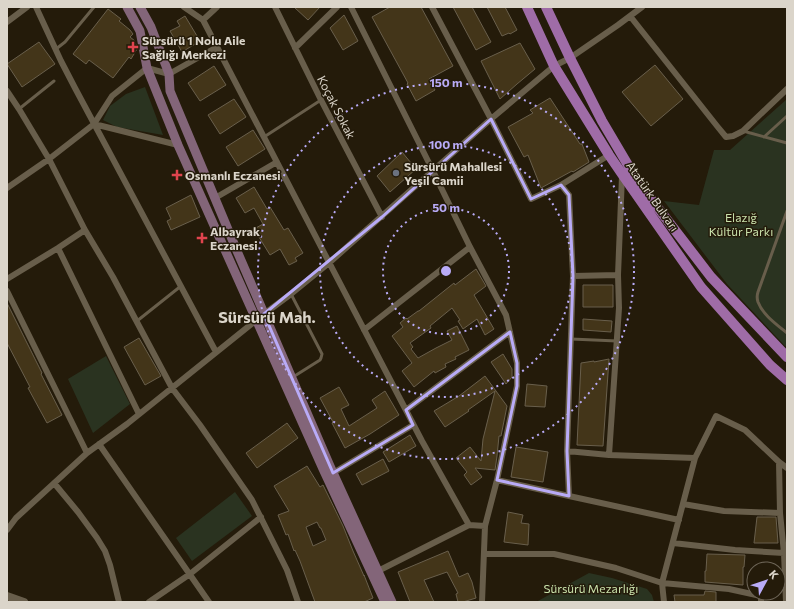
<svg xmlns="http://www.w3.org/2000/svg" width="794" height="609" viewBox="0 0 794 609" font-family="Commissioner,sans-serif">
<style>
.green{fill:#2a3320}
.building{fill:#433519;stroke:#695f4c;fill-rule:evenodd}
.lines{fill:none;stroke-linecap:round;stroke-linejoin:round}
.service{stroke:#685e4b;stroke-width:3}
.minor{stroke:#685e4b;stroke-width:6}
.tertiary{stroke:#685e4b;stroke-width:8}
.secondary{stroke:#836579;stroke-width:9}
.primary{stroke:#9f6ca7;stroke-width:10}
.marked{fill:none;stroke:#b9abf7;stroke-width:3;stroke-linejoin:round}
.ring{fill:none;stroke:#b9abf7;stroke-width:2;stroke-dasharray:2 4}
.health-dot{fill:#e0444e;stroke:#241b0a;stroke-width:1.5}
.worship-dot{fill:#6b7280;stroke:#241b0a;stroke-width:1.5}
.labels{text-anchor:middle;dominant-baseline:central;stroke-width:3;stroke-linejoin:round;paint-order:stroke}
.poi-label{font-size:12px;font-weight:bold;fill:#dbd5ca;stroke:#241b0a;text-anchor:start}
.street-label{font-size:12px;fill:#dbd5ca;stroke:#241b0a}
.park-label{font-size:12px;fill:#c9e1ab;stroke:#241b0a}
.district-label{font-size:16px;font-weight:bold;fill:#dbd5ca;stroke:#241b0a}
.centre{fill:#b9abf7;stroke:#241b0a;stroke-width:2}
.ring-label{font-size:12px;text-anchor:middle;font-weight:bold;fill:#b9abf7;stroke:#241b0a;stroke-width:3;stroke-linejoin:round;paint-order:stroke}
</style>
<rect width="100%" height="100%" fill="#241b0a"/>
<path class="green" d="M145,87L163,135L117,127L103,120L110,106L126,94Z
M787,99V346H785L727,284L664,201L699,205L714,150H730Z
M106,356L130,404L93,433L68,379Z
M235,492L252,516L192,561L176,538Z
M589,573L612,578L647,589L652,595L654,602H536Z"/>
<path class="building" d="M294,7H320L308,20Z
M390,7H421L453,66L429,79L435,90L416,101L407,84L408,83L372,17Z
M453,7H472L491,42L476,50Z
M487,7H505L517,30L510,34L509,33L502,36Z
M108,9L121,19L119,21L130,30L133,34L130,37L135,41L134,43L137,45V49L131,59L129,57L113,78L89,60L86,64L73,54Z
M344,15L358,41L343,50L330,28Z
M185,16L200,41L182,52L170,31L180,26L177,21Z
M39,42L55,64L22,87L7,64Z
M520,43L535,69L517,84L500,99L481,61Z
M655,65L683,99L651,126L622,92Z
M214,66L226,85L200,101L188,83Z
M550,98L580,144H582L589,162L573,172L572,171L541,188L528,155L524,157L508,127L533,113L530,110Z
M234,99L246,117L220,134L208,115Z
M253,130L265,149L238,166L226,147Z
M402,152L416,169L390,192L377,176Z
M254,187L267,209L270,207L284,230L288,228L303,253L295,258L297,261L289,265L280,249L270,255L254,229L263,224L254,208L245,213L236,198Z
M191,195L200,217L171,230L167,221L171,219L166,208Z
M476,269L486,286L474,295L494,329L485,335L477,319L463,329L458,321L460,320L452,308L430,326L431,328L410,343L413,347L411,349L418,358L436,348L452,340L447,331L457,326L469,350L455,357L456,359L445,364L446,367L435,373L434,371L414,387L402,371L412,363L392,336L403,327L400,323L406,318L407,319L418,311H419L454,283L455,285Z
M583,285H613V307H583Z
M7,303L42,373L41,374L62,415L47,423L28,388L30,387L7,343Z
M583,319L612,321L611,332L583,330Z
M139,338L161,376L145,385L124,347Z
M503,354L512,369V377L506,384L491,362Z
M609,359L603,446L577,445L581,363L594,361V362Z
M485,376L507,406L501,436H499L497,456L495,470L475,468L482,477L471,485L464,475L467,472L456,458L470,447L481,461L483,439L495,391L468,410L469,411L445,427L434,411L459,396Z
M527,384L547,386L545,407L525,406Z
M339,387L349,405L341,409L349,426L377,408L372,400L385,391L399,415L370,434L345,448L332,423L333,422L320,398Z
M287,423L298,438L257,468L246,453Z
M410,435L416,446L389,462L383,452Z
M516,447L548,452L543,482L511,477Z
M383,459L389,471L362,485L356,474Z
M307,466L320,487L323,485L343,526L353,551L364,576V575L373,598L364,602H315L300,561L295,550L294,551L288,534L286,535L278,515L289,511L274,486ZM317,522L320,528H321L326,540L313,546L306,527Z
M508,512L523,515L521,523L529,524L528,545L504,542Z
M757,517H776L778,543H754Z
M448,551L459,577L468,573L472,582L476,598L463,602H458L456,594L458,593L447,572L424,580L434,602H410L398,572Z
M707,554L745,555L744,567H743V585L705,582V571H706Z
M705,591L716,592V602H675L674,595H704Z"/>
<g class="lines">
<path class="service" d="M56,49L65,42L94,7
M19,109L54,81
M743,131L787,143
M264,137L321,100
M764,137L787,116
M787,211L758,292C757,295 757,299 758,302C763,315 776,324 787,333
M291,294L322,354L321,358L320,360L293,377
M137,321L181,286
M571,339L617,341"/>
<path class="minor" d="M36,7L61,61L75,88L216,352
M184,7L203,20L422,441L469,525L485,526L482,602
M275,7L321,100L382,217
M351,7L433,171L470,247L506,315L517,363V386L497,480L485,526
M432,7L491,119L531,199L561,185L569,195L573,276L567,451L569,496L497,480
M630,16L717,126L726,137L733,136L743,131L787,89
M203,20L217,7
M7,22L27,7
M295,48L337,7
M7,91L19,109L49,159L85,230L113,277L172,388L200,425L252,500L287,570L298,602
M94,124L178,145
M561,185L609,155
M7,188L49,159L94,124L112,96L147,68L169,74L217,47
M215,198L277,162
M58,248L139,414
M573,276L618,275
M7,279L58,248L85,230
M7,291L87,453
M364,330L470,247
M406,410L510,332
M99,444L209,602
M567,451L609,455L695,458L662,583L729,589L761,596V602
M609,455L619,308L618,275L622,176
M695,458L716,416L745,430L779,462L787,468
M779,462L780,513L784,553L786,602
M333,473L413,425
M54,483L78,512L97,538L105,551L110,565L119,602
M569,496L679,520
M683,504L724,511L780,513
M7,530L16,518L87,453L127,424L264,314L291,294L329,263L491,119L554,66L570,58L618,25L642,7
M673,543L735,550L784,553
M484,554H554L616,568L662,583L664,602
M378,571L469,525
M149,602L190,574L261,517"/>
<path class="tertiary" d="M7,596L24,602"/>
<path class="secondary" d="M127,7L140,31L147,68L178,145L323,469L385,602
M140,7L151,27L169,74L170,91L237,251L330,466L392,602"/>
<path class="primary" d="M527,7L554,66L609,155L622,174L701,287L770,365L787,380
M546,7L570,58L602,121L638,182L711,277L787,357"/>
</g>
<path class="marked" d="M491,119L531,199L561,185L569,195L573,276L567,451L569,496L497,480L517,386V363L510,332L406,410L413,425L333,473L264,314L382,217Z"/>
<g class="ring">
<circle cx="446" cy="271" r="63"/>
<circle cx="446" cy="271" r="126"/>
<circle cx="446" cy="271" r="188"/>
</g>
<g class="health-dot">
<path d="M131 41h4v4h4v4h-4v4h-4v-4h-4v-4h4z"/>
<path d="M175 169h4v4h4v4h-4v4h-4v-4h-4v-4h4z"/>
<path d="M200 232h4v4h4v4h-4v4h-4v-4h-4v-4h4z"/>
</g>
<circle class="worship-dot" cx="396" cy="173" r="4"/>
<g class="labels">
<g class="poi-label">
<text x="142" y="40">Sürsürü 1 Nolu Aile<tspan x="142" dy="14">Sağlığı Merkezi</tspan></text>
<text x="404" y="166">Sürsürü Mahallesi<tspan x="404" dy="14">Yeşil Camii</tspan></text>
<text x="185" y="175">Osmanlı Eczanesi</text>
<text x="210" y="231">Albayrak<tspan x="210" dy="14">Eczanesi</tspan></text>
</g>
<g class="street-label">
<text transform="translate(337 107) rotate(63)">Koçak Sokak</text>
<text transform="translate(653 196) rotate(55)">Atatürk Bulvarı</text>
</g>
<g class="park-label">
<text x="741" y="217">Elazığ<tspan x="741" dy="14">Kültür Parkı</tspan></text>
<text x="591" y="588">Sürsürü Mezarlığı</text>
</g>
<g class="district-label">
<text x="267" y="316">Sürsürü Mah.</text>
</g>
</g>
<circle cx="446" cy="271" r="6" class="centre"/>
<g class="ring-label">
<text x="446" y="87">150 m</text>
<text x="446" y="149">100 m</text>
<text x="446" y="212">50 m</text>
</g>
<rect width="794" height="609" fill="none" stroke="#dbd5ca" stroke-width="16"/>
<g transform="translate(766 581) rotate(50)"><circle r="19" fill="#241b0a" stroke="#6d6557"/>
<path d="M0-3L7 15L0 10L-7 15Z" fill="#b9abf7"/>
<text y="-6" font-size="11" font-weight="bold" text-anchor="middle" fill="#dbd5ca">K</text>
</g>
</svg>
